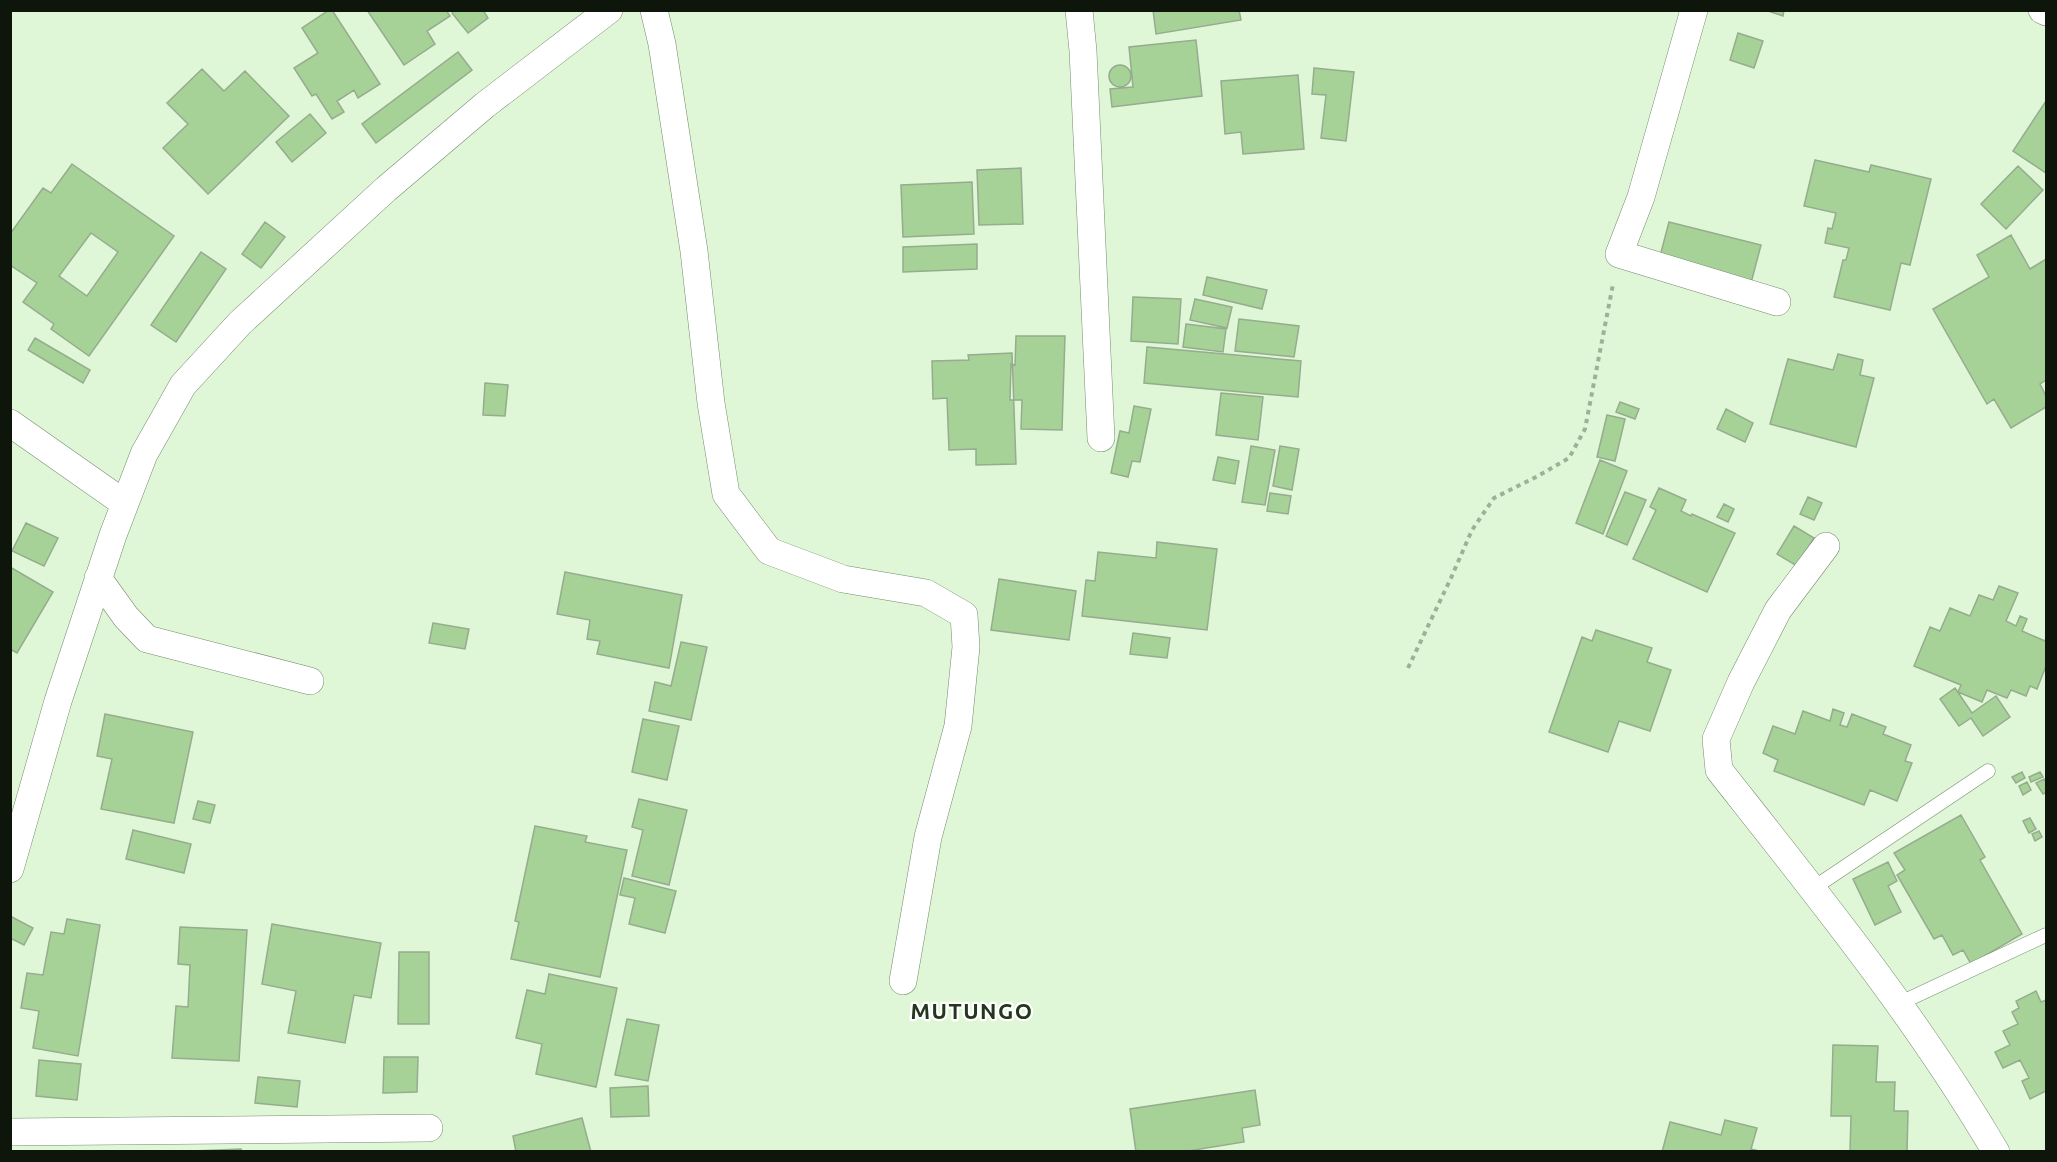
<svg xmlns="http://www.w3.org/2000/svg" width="2057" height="1162" viewBox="0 0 2057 1162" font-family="Ubuntu,sans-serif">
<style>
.building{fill:#a6d297;stroke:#95ac8e;stroke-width:1.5;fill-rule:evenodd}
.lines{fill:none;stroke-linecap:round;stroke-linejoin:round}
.service-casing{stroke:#758b6e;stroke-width:15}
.minor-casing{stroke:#758b6e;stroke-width:28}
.path{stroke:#9eb198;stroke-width:4;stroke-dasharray:4.5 4.5;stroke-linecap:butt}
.service{stroke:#fff;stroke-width:14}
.minor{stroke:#fff;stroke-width:27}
.labels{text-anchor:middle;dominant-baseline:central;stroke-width:4.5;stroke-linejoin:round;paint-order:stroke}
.district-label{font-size:22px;font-weight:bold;letter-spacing:1.5px;fill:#24361d;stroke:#fff}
</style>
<rect width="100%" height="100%" fill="#dff7d7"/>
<path class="building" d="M329,10H332L380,84L358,98L354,90L337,101L344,112L332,119L316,94L312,96L294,68L318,53L302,28Z
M367,10H446L450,16L427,31L435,44L404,65Z
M454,10H483L488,18L468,33L452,13Z
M1153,10H1239L1241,20L1156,34Z
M1765,10H1784L1783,16Z
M1738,33L1763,41L1754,68L1730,60Z
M1196,40L1202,96L1112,107L1110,89L1133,87L1129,47Z
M458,52L472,70L376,143L362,124Z
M1109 76a11 11 0 1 1 22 0a11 11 0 1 1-22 0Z
M1314,68L1354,72L1346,141L1321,138L1326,95L1312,94Z
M202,69L224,91L245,71L289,116L208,194L163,148L188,124L167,103Z
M1298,75L1304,149L1243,154L1241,132L1225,134L1221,81Z
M2046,101V173L2013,151Z
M310,114L326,133L292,162L276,142Z
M1815,160L1869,172L1871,165L1931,179L1910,265L1901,263L1890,310L1834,297L1843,260H1846L1849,248L1825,243L1828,228L1832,229L1836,213L1804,206Z
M72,164L174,236L89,356L51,329L54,324L23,302L37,283L10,265V234L43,188L51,193ZM91,233L118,252L87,296L59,276Z
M2018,166L2043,190L2006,229L1981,204Z
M1021,168L1023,224L979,225L977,170Z
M972,182L974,234L903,237L901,185Z
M265,222L285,237L261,268L242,254Z
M1669,222L1761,245L1751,283L1659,260Z
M2011,235L2030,269L2046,259V380L2040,384L2046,396V407L2011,428L1994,399L1987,404L1933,309L1989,277L1977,255Z
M977,244V269L903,272V247Z
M201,252L226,269L176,342L151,325Z
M1207,277L1267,290L1262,309L1203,295Z
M1133,297L1181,299L1178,344L1131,341Z
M1195,299L1232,307L1227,328L1190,320Z
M1239,319L1299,326L1294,357L1235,351Z
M1186,324L1226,329L1223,352L1183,347Z
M1016,336H1065L1062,430L1021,429L1022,400H1010L1011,364L1015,365Z
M35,338L90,370L83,383L28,350Z
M1147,347L1301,361L1298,397L1144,383Z
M1012,353L1016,464L976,465V449L949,450L947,398L933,399L932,361L969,360L968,355Z
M1838,354L1863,360L1860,375L1874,378L1856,447L1770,424L1788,359L1833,370Z
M485,383L508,385L505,416L483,415Z
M1221,393L1263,397L1258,440L1216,435Z
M1620,402L1639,409L1635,419L1616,412Z
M1134,406L1151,409L1140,462L1132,461L1128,477L1111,473L1120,431L1129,433Z
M1726,409L1753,423L1745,442L1717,429Z
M1607,415L1625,419L1615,461L1597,457Z
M1251,446L1275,450L1265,505L1242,502Z
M1280,446L1299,449L1292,490L1273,486Z
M1218,457L1239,461L1235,484L1213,480Z
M1600,460L1627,471L1603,534L1576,523Z
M1659,488L1686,500L1681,511L1691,516L1692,514L1735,533L1707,592L1633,559L1656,510L1650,507Z
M1625,492L1646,500L1627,545L1606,536Z
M1270,493L1291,496L1288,514L1267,511Z
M1808,497L1822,503L1814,520L1800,514Z
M1724,504L1734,509L1728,522L1717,517Z
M26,523L58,538L44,566L12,551Z
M1794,526L1814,538L1797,566L1777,554Z
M1157,542L1217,549L1207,630L1082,616L1086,580L1095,581L1098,552L1156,558Z
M10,567L53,592L17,653L10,649Z
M565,572L682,595L669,668L597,654L600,641L587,639L590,620L557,614Z
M999,579L1076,591L1069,640L991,630Z
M1999,586L2018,593L2006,621L2016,626L2020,616L2027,619L2022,631L2045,641L2046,638V666L2037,689L2030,686L2026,696L2011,690L2007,698L1987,690L1982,702L1958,692L1961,685L1914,666L1930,627L1940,631L1950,608L1970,616L1979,595L1993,600Z
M433,623L469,629L465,649L429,643Z
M1596,630L1652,648L1647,662L1671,670L1650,731L1619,721L1608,752L1549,732L1582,637L1592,641Z
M1133,633L1170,638L1167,658L1130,654Z
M681,642L707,647L691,720L649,711L655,682L671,686Z
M1955,688L1972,713L1996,696L2010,717L1983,736L1971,718L1959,726L1940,699Z
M1833,709L1844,713L1840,725L1847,727L1852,714L1886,727L1883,734L1911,745L1905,761L1912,763L1897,801L1870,790L1864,805L1774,771L1778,760L1763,753L1773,726L1795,734L1803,711L1830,721Z
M105,714L193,732L174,823L101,809L112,759L97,756Z
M643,719L679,726L667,780L632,772Z
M2022,772L2025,778L2016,783L2012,777Z
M2040,772L2043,777L2031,782L2029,777Z
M2044,779L2046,783V792L2043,794L2036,783Z
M2027,782L2031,790L2023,795L2019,786Z
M639,799L687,810L669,885L632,876L643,830L632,827Z
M198,801L215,805L210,823L193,819Z
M1961,815L1985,857L1980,860L2022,934L1971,964L1963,950L1953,955L1942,935L1934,939L1897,875L1905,870L1894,853Z
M2030,818L2036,829L2029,833L2023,821Z
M535,826L587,836L585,842L627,850L600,977L511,959L519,922L515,921Z
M133,830L191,844L184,873L126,859Z
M2039,831L2042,837L2035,841L2032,834Z
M1888,862L1897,881L1888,886L1901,912L1875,925L1853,879Z
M624,878L676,891L665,933L629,924L635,898L620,895Z
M10,916L33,928L24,945L10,938Z
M67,919L100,925L78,1056L33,1048L39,1011L21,1008L27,973L43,975L51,932L64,934Z
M272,924L381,943L371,998L354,995L345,1043L288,1033L296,991L262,984Z
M180,927L247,930L239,1061L172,1058L176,1006L188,1007L190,965L178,964Z
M399,952H429V1024H398Z
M549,974L617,988L596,1087L536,1074L542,1044L516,1038L527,990L545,994Z
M2036,991L2041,1002L2046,1000V1091L2030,1099L2022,1081L2029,1078L2020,1060L2003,1068L1995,1052L2010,1045L2003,1031L2018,1024L2012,1012L2019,1008L2016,1001Z
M627,1019L659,1025L648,1081L615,1075Z
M1833,1045L1878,1046L1876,1082H1895L1894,1111H1908L1907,1152H1850L1851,1116H1831Z
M384,1057H418L417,1092L383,1093Z
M39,1060L81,1064L77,1100L36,1096Z
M258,1077L300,1081L297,1107L255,1103Z
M648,1086L649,1116L611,1117L610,1088Z
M1255,1090L1260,1125L1242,1128L1244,1142L1182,1152H1136L1130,1109Z
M582,1118L591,1152H516L513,1136Z
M1725,1120L1757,1128L1751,1149L1763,1152H1662L1670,1122L1721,1135Z
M241,1149L242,1152H169Z"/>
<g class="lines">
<defs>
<path id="service" d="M1812,889L1988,771
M1898,1004L2046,935"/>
<path id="minor" d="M654,10L662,44L694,251L711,403L726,494L769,551L843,579L926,593L964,615L966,647L958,726L928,837L903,981
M1079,10L1083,51L1101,438
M1694,10L1641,197L1619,254L1777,302
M2042,10L2046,12
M10,423L124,503
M1826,546L1778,610L1741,682L1716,739L1719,770C1816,893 1916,1016 1996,1152
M98,578L126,617L147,639L310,681
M10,869L58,701L113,535L144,454L183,385L240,323L386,189L485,105L609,10
M10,1132L429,1128"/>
</defs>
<use href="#service" class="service-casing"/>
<use href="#minor" class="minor-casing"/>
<path class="path" d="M1408,668L1451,578L1472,530L1494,498L1538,476L1569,458L1585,429L1613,284"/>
<use href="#service" class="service"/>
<use href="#minor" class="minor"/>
</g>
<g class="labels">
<g class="district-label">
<text x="972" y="1010">MUTUNGO</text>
</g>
</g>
<rect width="2057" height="1162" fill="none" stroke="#0e160b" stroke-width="24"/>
</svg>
